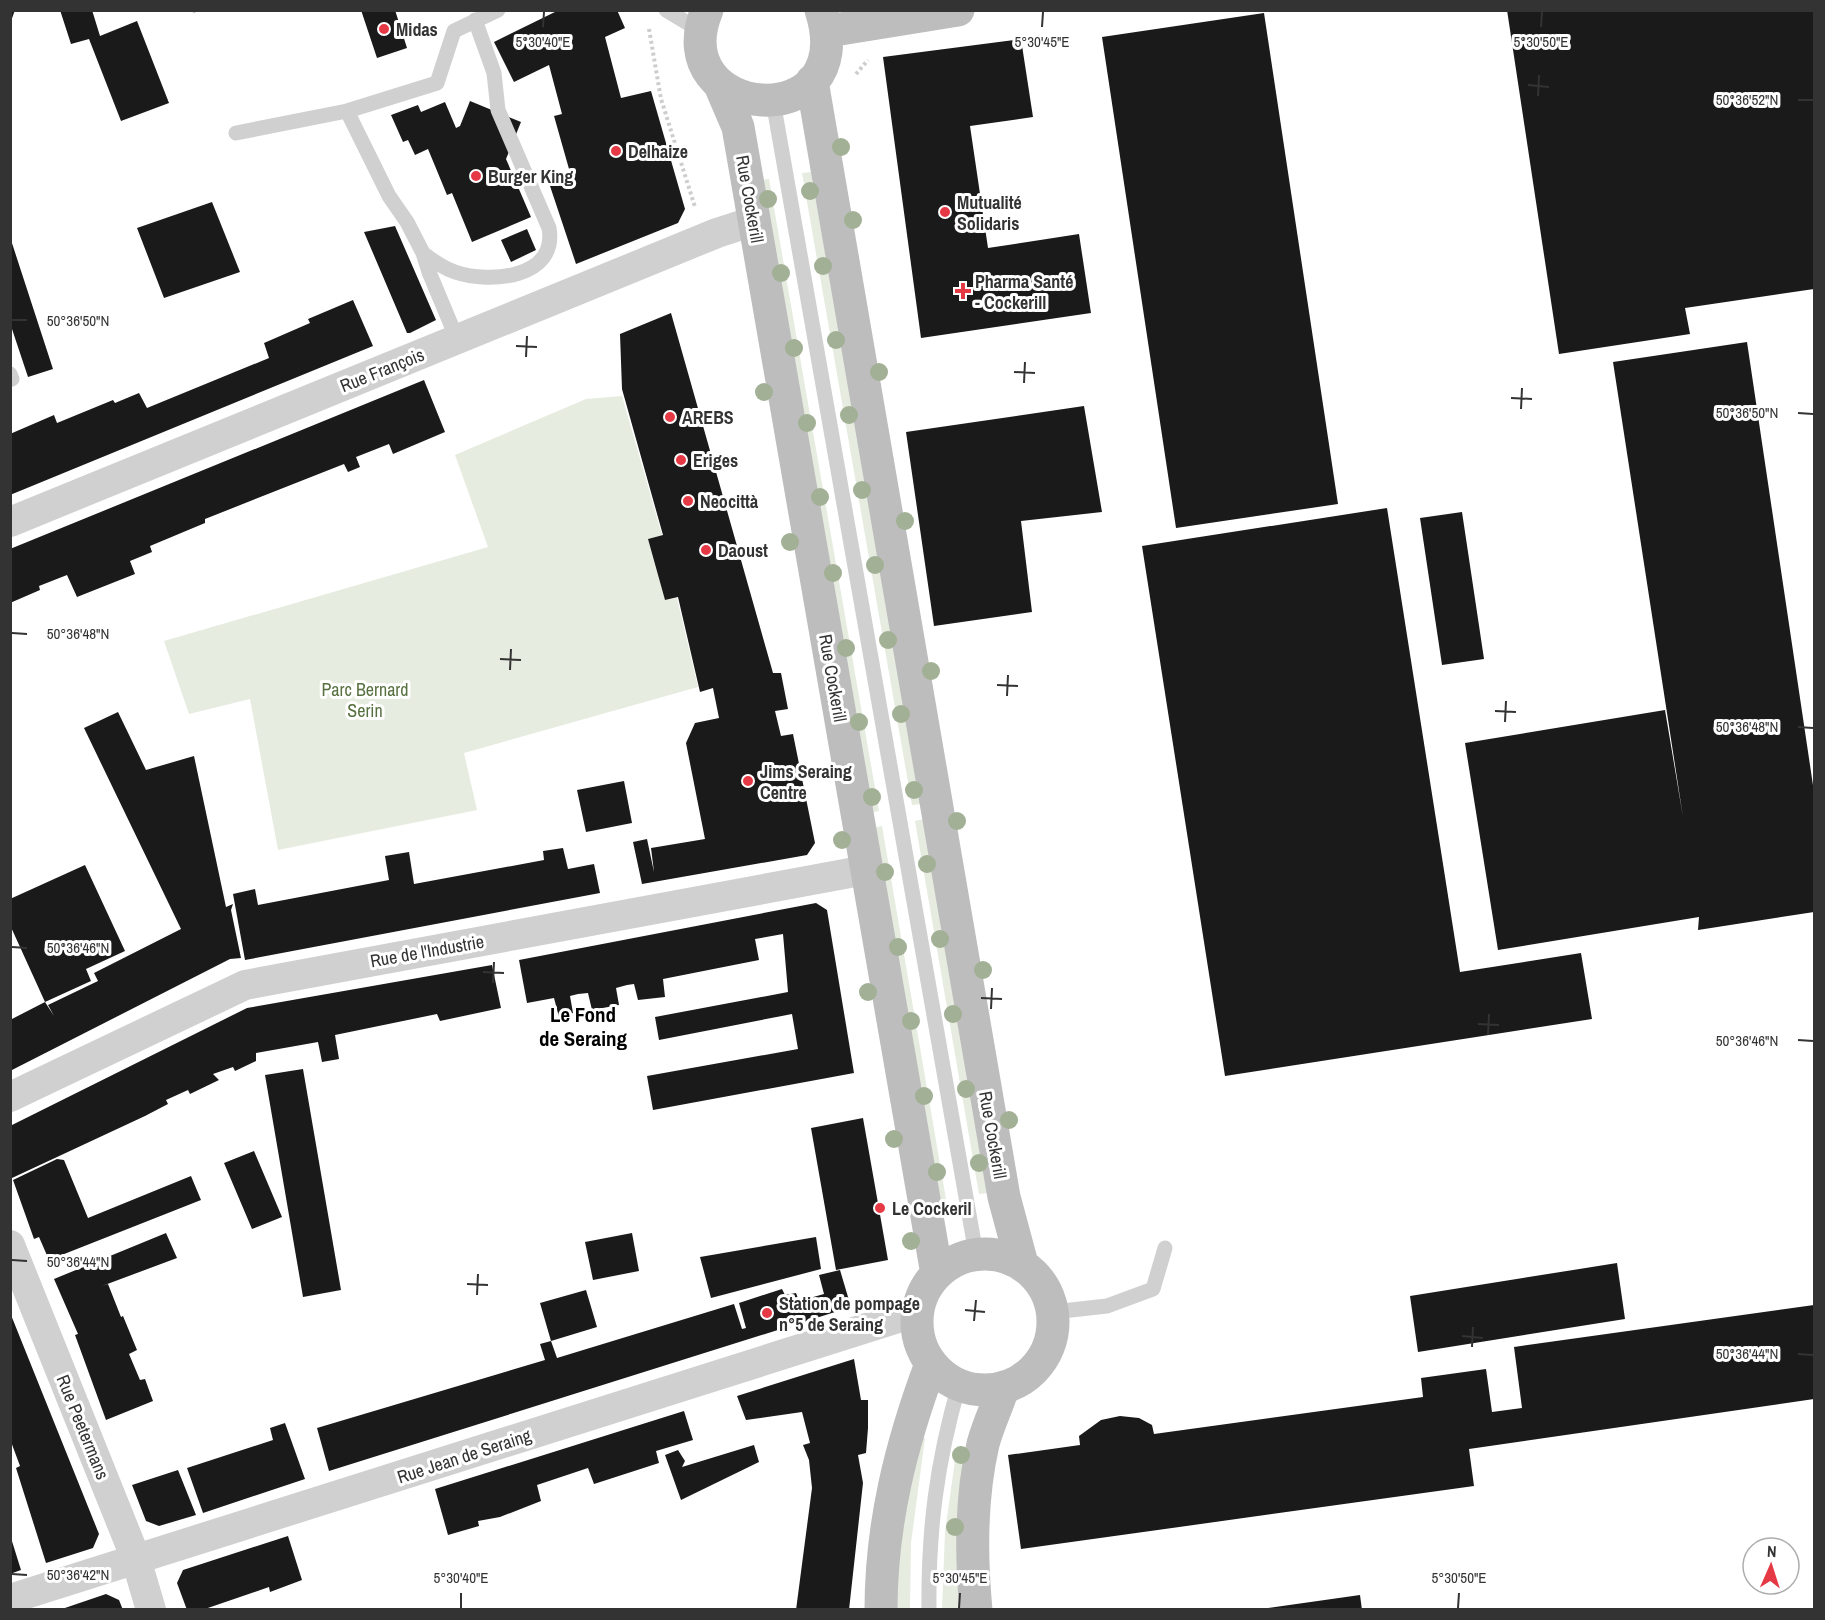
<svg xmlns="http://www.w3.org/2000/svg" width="1825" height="1620" viewBox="0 0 1825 1620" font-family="'Archivo Narrow',sans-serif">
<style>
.green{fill:#e6ecdf}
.building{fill:#1a1a1a}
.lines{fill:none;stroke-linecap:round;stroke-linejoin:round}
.path{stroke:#cdcdcd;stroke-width:4;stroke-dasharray:3 3;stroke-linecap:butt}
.service{stroke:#d0d0d0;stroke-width:15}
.minor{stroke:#d0d0d0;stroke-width:30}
.secondary{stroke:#bdbdbd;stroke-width:33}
.tree{fill:#a2b095}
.ticks{fill:none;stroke:#333;stroke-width:2}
.poi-dot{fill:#e63946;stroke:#fff;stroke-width:2}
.labels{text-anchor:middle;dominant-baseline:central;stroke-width:6;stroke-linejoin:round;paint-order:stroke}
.poi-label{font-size:18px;font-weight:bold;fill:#333;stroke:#fff;text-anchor:start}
.street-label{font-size:18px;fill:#333;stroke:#fff}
.park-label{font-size:18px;fill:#56703f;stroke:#fff}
.quarter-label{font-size:21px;font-weight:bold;fill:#000;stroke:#fff}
.ticks-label{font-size:15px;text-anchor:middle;fill:#333;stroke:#fff;stroke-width:6;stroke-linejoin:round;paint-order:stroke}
</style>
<rect width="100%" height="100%" fill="#fff"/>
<path class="green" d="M811,172L921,804L912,805L802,173Z
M769,179L879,811L870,813L760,180Z
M622,396L662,535L648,539L665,600L677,598L698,687L464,753L477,810L278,850L250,699L189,714L164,641L488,547L455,455L586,399Z
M924,819L988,1193L979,1194L915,821Z
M882,826L946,1199L937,1201L872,828Z
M917,1436L925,1438L911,1543L910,1609L890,1610Z
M957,1446L967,1448L961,1609L942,1610L945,1532Z"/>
<path class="building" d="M10,10H15L10,24Z
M60,10H92L100,36L137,21L169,103L121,121L89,39L71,44Z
M361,10H395L407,48L377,58Z
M559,10H617L625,28L605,37L621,98L651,91L685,209L678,223L576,264L549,183L571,176L554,116L562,114L549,65L514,82L494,42Z
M1507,10H1814V289L1685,308L1690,334L1559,354Z
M1264,13L1338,504L1176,528L1102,37Z
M1021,39L1033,117L970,126L988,248L1079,234L1091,313L921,338L883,57Z
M470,101L521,122L506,159L531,217L472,242L452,193L447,195L428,149L415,155L408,140L403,142L391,115L418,105L421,112L445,102L456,128L460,126Z
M212,202L240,272L164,298L137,228Z
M395,226L436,320L410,333H407L364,232Z
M527,229L536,250L511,262L501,240Z
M10,237L53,369L28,377L10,323Z
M353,300L373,346L10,495V434L54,415L57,423L113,400L115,403L139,393L147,408L269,358L264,343L310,323L308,319Z
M671,313L773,673H781L788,709L775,711L781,736L793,734L815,843L807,855L642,884L633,842L647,839L654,872L651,848L705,839L686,743L695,723L719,718L713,688L700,692L678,597L665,600L648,539L663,535L622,389L620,334Z
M1747,342L1814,792V912L1698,930L1699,917L1498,950L1465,743L1665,710L1683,817L1613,362Z
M424,380L445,432L393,454L389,444L356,457L360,467L348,472L344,464L205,519V523L150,546L152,552L130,561L135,574L77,597L67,575L39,586L40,590L10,603V549Z
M1084,406L1102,512L1021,521L1032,612L934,626L906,432Z
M1387,508L1460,972L1581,953L1592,1019L1225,1076L1142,546Z
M1462,512L1484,659L1442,665L1420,518Z
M118,712L146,770L194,756L226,907L233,904L231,910L241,958L230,959L10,1071V1020L45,1002L54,1016L48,1005L98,981L94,973L181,929L84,728Z
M624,781L632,823L586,832L577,790Z
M563,848L568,869L594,864L600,893L245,960L233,894L255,889L258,905L389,880L385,856L409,852L414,884L544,860L543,851Z
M85,865L125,951L86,969L91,981L45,1002L10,925V899Z
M816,903L827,910L854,1073L653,1110L647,1076L798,1049L792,1014L659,1040L655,1017L788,992L783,934L755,939L759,960L663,979L665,997L638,1000L634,984L627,985L616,988L619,1005L592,1010L588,993L578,994L570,996L573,1013L559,1017L554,998L527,1003L519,960Z
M492,965L501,1008L440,1021L437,1014L335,1035L339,1059L322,1062L318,1042L256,1053V1061L235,1071L233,1067L213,1074L219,1080L190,1094L188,1090L166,1100L168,1104L145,1116L12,1178L10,1126L247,1008Z
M303,1069L341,1290L303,1297L265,1075Z
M863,1118L888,1260L836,1270L811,1128Z
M254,1151L282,1217L252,1229L224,1163Z
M57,1159L64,1160L88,1218L191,1176L201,1200L49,1260L39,1237L34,1239L13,1180Z
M166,1233L177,1258L102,1286L108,1284L121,1317L123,1316L137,1350L129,1354L140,1380L145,1379L153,1401L106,1420L75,1335L78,1334L54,1279Z
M632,1233L639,1271L593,1280L585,1242Z
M816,1237L821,1269L711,1298L700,1257Z
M1617,1263L1625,1319L1418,1352L1410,1296Z
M840,1270L851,1307L329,1471L317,1428L545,1360L540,1344L551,1341L540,1303L586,1290L597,1327L551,1341L557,1358L734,1304L742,1329L746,1328L739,1303L782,1289L785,1295L796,1293L799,1301L824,1294L819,1275Z
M1814,1305V1399L1469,1449L1474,1486L1021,1549L1008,1455L1080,1445L1079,1436L1101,1420L1120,1416L1139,1418L1152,1425L1154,1434L1423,1397L1421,1378L1486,1369L1492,1412L1522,1408L1514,1347Z
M11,1315L99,1534L93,1548L46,1563L16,1468L20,1466L10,1439Z
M854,1359L861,1400H868V1428L866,1453L858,1455L863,1483L849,1610H796L812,1488L809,1460L803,1445L810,1443L802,1412L746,1420L737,1396Z
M684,1411L693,1440L656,1451L659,1463L594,1484L588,1468L537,1485L541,1501L500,1517L478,1521L479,1526L448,1535L435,1489Z
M285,1423L305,1479L203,1513L187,1468L273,1440L270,1428Z
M754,1445L759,1462L681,1500L665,1455L678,1450L685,1461L682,1467Z
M178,1470L196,1515L159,1526L146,1521L132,1485Z
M288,1536L302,1580L270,1592L269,1587L202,1610H187L177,1583L183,1570Z
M11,1538L21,1570L10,1574V1539Z
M106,1594L119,1600L123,1610H59Z
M1360,1595L1362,1610H1268V1608Z"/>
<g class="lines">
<path class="path" d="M194,10L196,14
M649,29L661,99L695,207
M856,74L868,60"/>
<path class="service" d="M666,10L701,31
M773,101L976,1254
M347,111L389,196L407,222L423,253L429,272L457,339
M236,133L347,111L437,83L454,31L498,10
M423,253C433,261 443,268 455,272C490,284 558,278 549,228L498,110L494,73L475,20
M10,374L12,379
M1053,1312L1107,1306L1153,1289L1165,1248
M929,1610C928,1530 937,1461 959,1385"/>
<path class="minor" d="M10,522L717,233L754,221
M10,1097L245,985L866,870
M10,1245L136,1559L151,1610
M10,1599L917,1312"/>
<path class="secondary" d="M707,10C661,121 862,139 821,10
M828,31L958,10
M812,81L1004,1197L1022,1264
M720,85L738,127L937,1274
M917 1322a68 68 0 1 1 136 0a68 68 0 1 1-136 0Z
M881,1610C881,1524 901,1444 931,1364
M976,1610C971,1557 971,1496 983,1444C988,1425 997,1407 1003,1388"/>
</g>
<g class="tree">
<circle cx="841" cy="147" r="9"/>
<circle cx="810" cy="191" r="9"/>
<circle cx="768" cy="199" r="9"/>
<circle cx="853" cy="220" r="9"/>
<circle cx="823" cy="266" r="9"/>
<circle cx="781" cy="273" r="9"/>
<circle cx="836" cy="340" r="9"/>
<circle cx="794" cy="348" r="9"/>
<circle cx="879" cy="372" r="9"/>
<circle cx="764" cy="392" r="9"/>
<circle cx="849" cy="415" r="9"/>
<circle cx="807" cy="423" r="9"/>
<circle cx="862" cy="490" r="9"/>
<circle cx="820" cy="497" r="9"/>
<circle cx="905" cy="521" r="9"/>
<circle cx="790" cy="542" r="9"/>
<circle cx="875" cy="565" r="9"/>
<circle cx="833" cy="573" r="9"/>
<circle cx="888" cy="640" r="9"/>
<circle cx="846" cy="648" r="9"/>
<circle cx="931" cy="671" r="9"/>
<circle cx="901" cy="714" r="9"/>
<circle cx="859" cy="722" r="9"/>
<circle cx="914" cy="790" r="9"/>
<circle cx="872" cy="797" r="9"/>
<circle cx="957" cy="821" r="9"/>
<circle cx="842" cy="840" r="9"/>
<circle cx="927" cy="864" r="9"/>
<circle cx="885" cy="872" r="9"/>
<circle cx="940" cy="939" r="9"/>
<circle cx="898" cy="947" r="9"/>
<circle cx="983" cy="970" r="9"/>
<circle cx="868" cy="992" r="9"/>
<circle cx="953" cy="1014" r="9"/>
<circle cx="911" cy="1021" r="9"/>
<circle cx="966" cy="1089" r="9"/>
<circle cx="924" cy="1096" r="9"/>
<circle cx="1009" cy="1120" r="9"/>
<circle cx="894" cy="1139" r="9"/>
<circle cx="979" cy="1163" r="9"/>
<circle cx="937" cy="1172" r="9"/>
<circle cx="911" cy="1241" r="9"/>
<circle cx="961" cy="1455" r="9"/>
<circle cx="955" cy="1527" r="9"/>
</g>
<path class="ticks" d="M543,27L544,12M1042,27L1043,12M1541,27L1542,12M1528,85L1549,87M1538,96L1539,75M1798,100H1813M12,320H27M516,346L537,347M526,357L527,336M1014,372L1035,373M1024,383L1025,362M1511,398L1532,399M1521,409L1522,388M1798,413L1813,414M12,633L27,634M500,659L521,660M510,670L511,649M997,685L1018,686M1007,696L1008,675M1495,711L1516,712M1505,722L1506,701M1798,727L1813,728M12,947L27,948M483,972L504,973M493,983L494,962M981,998L1002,999M991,1009L992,988M1478,1024L1499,1025M1488,1035L1489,1014M1798,1040L1813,1041M12,1260L27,1261M467,1284L488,1285M477,1295L478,1274M965,1310L985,1312M974,1321L976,1300M1462,1336L1483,1338M1472,1347L1473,1327M1798,1354L1813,1355M12,1574L27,1575M461,1608V1593M959,1608L960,1593M1458,1608L1459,1593"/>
<g class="poi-dot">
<circle cx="384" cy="29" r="6"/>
<circle cx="616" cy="151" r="6"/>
<circle cx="476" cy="176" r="6"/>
<circle cx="945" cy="212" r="6"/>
<path d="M960 282h6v6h6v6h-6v6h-6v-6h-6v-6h6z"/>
<circle cx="670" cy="417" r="6"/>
<circle cx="681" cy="460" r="6"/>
<circle cx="688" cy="501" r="6"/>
<circle cx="706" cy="550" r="6"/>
<circle cx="748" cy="781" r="6"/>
<circle cx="880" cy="1208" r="6"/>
<circle cx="767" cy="1313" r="6"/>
</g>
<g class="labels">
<g class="poi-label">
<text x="396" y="29">Midas</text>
<text x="628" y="151">Delhaize</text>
<text x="488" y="176">Burger King</text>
<text x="957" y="202">Mutualité<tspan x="957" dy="21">Solidaris</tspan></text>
<text x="975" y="281">Pharma Santé<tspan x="975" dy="21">- Cockerill</tspan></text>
<text x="682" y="417">AREBS</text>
<text x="693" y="460">Eriges</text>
<text x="700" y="501">Neocittà</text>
<text x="718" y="550">Daoust</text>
<text x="760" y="771">Jims Seraing<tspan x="760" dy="21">Centre</tspan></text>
<text x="892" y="1208">Le Cockeril</text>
<text x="779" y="1303">Station de pompage<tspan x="779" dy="21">n°5 de Seraing</tspan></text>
</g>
<g class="street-label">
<text transform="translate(750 199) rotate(80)">Rue Cockerill</text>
<text transform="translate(382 370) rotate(-22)">Rue François</text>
<text transform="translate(833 678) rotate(80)">Rue Cockerill</text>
<text transform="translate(427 951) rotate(-10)">Rue de l'Industrie</text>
<text transform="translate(993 1135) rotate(80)">Rue Cockerill</text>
<text transform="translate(83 1427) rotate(68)">Rue Peetermans</text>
<text transform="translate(464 1456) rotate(-18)">Rue Jean de Seraing</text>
</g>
<g class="park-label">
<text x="365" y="689">Parc Bernard<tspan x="365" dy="21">Serin</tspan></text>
</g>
<g class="quarter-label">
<text x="583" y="1014">Le Fond<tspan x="583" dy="24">de Seraing</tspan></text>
</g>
</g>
<g class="ticks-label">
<text x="543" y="47">5°30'40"E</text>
<text x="1042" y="47">5°30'45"E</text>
<text x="1541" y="47">5°30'50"E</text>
<text x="1747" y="105">50°36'52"N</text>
<text x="78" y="326">50°36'50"N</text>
<text x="1747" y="418">50°36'50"N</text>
<text x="78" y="639">50°36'48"N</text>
<text x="1747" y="732">50°36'48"N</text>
<text x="78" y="953">50°36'46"N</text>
<text x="1747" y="1046">50°36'46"N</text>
<text x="78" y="1267">50°36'44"N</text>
<text x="1747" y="1359">50°36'44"N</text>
<text x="78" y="1580">50°36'42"N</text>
<text x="461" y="1583">5°30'40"E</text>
<text x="960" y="1583">5°30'45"E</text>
<text x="1459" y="1583">5°30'50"E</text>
</g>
<rect width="1825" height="1620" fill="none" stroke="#333333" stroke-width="24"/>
<g transform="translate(1771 1566) rotate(3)"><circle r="28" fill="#ffffff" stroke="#adadad" stroke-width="1.5"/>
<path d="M0-4.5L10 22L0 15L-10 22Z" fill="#e63946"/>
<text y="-9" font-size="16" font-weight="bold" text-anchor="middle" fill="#333333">N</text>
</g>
</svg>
